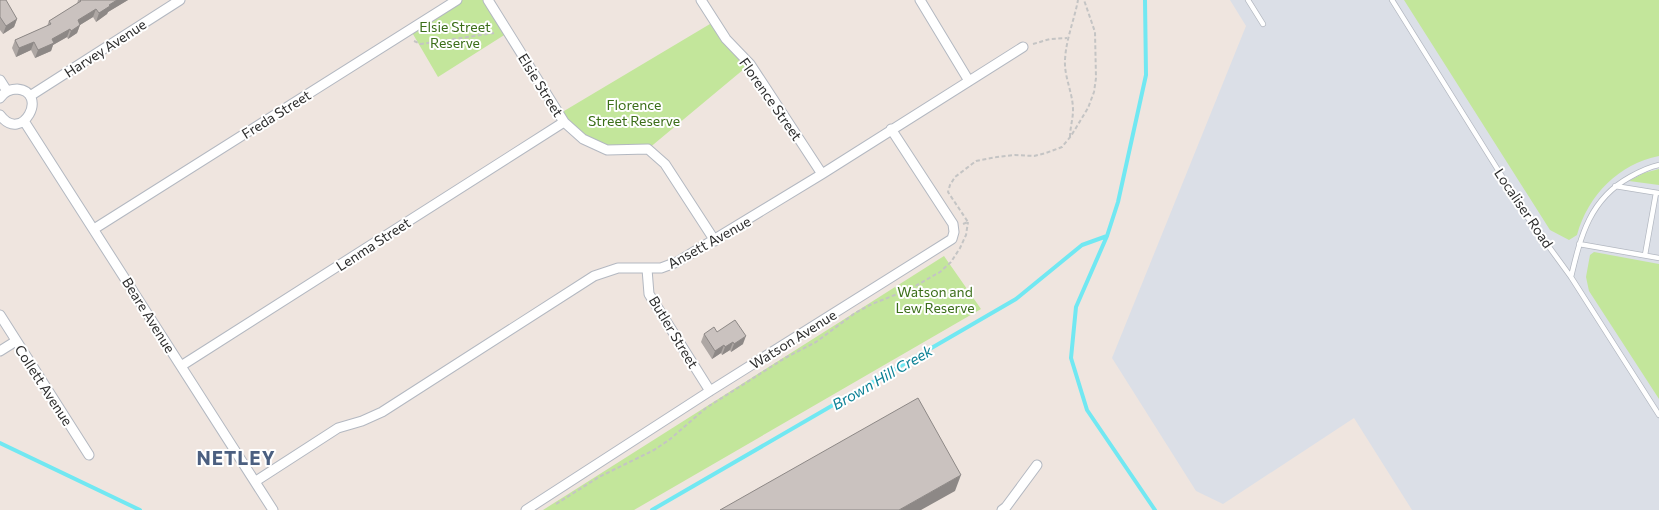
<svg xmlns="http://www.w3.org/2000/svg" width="1659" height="510" viewBox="0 0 1659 510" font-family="Commissioner,sans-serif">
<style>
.airport{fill:#dbdfe7}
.green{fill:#c3e69b}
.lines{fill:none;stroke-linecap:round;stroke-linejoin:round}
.stream{stroke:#71e8f2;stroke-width:4}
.lane-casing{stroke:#b3b8c1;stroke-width:6}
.street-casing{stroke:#b3b8c1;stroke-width:11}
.path{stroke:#c4c4c4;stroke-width:2;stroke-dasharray:4 2.5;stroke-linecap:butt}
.lane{stroke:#fff;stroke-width:4.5}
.street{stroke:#fff;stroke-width:9}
.wall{fill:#aea7a4}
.shaded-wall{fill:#8d8886}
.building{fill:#cac2bf;stroke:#8d8886}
.labels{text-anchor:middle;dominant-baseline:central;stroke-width:4;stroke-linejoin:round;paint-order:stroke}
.park-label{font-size:14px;fill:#3b6e19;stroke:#fff}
.street-label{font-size:14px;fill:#2d2d2d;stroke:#fff}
.water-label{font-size:15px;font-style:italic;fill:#0b8095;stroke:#fff}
.district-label{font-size:19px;font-weight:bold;letter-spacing:1px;fill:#4b5f80;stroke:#fff}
</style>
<rect width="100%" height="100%" fill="#efe5df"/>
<path class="airport" d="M1230,0H1659V510H1412L1354,418L1223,504L1196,491L1112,358L1246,26Z"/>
<path class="green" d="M457,0H488L509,32L438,77L410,29Z
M1404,0H1659V156C1619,164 1588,195 1577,235L1569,240L1550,230Z
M715,21L750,64L648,149L607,150L583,139L559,114Z
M1659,169V185L1629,181L1644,173Z
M1594,252L1659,264V399L1589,291L1586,277L1590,255Z
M944,256L981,309L634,510H543Z"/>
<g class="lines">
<path class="stream" d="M1145,0L1146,75L1118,202L1107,236L1076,307L1071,358L1087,410L1155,510
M0,443L140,510
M652,510L1016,299L1082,245L1107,236"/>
<defs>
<path id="lane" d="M1248,0L1263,24
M1392,0L1528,218L1571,277L1659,415
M1615,186L1658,193
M1579,244L1659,258
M1645,255L1656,193
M1571,277C1581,235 1590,199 1630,177C1639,172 1649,167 1659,165"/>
<path id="street" d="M488,0L564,122L583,139L607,150L648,149L665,164L715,241
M701,0L726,39L750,64L822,174
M920,0L969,81
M0,80L7,91
M30,96L180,0
M0,98C4,92 10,89 17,89C50,92 22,145 0,115
M24,121L273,510
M94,229L457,0
M647,269L649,294L710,391
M0,315L89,455
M0,351L16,341
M181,366L564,122
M256,481L338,428L362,421L382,412L594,276L618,268H661L677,262L822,174L1023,47
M526,510L710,391L952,239L954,232L953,224L891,129
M1002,510L1006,507L1037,465"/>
</defs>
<use href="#lane" class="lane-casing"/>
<use href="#street" class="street-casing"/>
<path class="path" d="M414,41L421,44L494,33
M1033,44L1050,39L1067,38
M1070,137C1070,128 1073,119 1073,110C1073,93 1064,77 1065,60C1066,39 1074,21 1078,0
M963,224L968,222L948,192L950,185L955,177L976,161L997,157L1015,155L1034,156L1046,153L1062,147L1071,136L1088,108L1094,92L1096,78L1095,32L1084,0
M556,504L599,477L654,450L669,440L706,408L785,358L816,342L855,313L872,304L910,289L940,272L951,262L960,248L966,235L968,222"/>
<use href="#lane" class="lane"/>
<use href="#street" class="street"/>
</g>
<path class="wall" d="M0,0L17,19L14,27L3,34L0,30Z
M78,0H128L108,12L107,14L96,22L93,17L80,25L77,33L68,39L67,37L53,45L51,51L35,58L31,50L16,57L12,48L15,40L47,26L49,21L77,4Z
M717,332L743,344L731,352L730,350L722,355L721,353L712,359L701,342L704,334Z"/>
<path class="shaded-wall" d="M117,0H128L108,12L107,14L96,22L99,13L109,5Z
M96,9L93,17L75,28L78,20Z
M17,19L14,27L3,34L6,26Z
M80,25L77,33L68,39L71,31Z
M70,29L67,37L53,45L51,51L35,58L38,50L52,39Z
M34,42L31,50L16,57L19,48Z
M746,336L743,344L731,352L734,344Z
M733,342L730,350L722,355L725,347Z
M724,345L721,353L712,359L715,351Z
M961,475L955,491L921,510H899Z"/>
<path class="building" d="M0,0H6L17,19L6,26L0,17Z
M80,0H117L109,5L110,6L99,13L96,9L78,20L80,25L71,31L70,29L52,39L54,43L38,50L34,42L19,48L15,40L51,24L49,21L81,1Z
M735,320L746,336L734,344L733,342L725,347L724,345L715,351L704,334L714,327L717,332Z
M918,398L961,475L899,510H720Z"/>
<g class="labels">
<g class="park-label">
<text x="455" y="26">Elsie Street<tspan x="455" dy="16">Reserve</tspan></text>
<text x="634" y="104">Florence<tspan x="634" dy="16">Street Reserve</tspan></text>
<text x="935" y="291">Watson and<tspan x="935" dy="16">Lew Reserve</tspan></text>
</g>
<g class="street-label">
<text transform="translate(105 48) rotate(-33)">Harvey Avenue</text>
<text transform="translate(541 85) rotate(58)">Elsie Street</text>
<text transform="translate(771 99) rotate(55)">Florence Street</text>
<text transform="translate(276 114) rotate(-32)">Freda Street</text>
<text transform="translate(1524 208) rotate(56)">Localiser Road</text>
<text transform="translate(709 242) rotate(-29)">Ansett Avenue</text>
<text transform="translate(373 244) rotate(-33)">Lenma Street</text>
<text transform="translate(149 315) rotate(58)">Beare Avenue</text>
<text transform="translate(674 332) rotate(59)">Butler Street</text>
<text transform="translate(793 339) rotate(-32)">Watson Avenue</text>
<text transform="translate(44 385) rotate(57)">Collett Avenue</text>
</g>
<g class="water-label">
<text transform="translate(882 377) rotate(-30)">Brown Hill Creek</text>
</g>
<g class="district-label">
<text x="236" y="457">NETLEY</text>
</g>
</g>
</svg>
